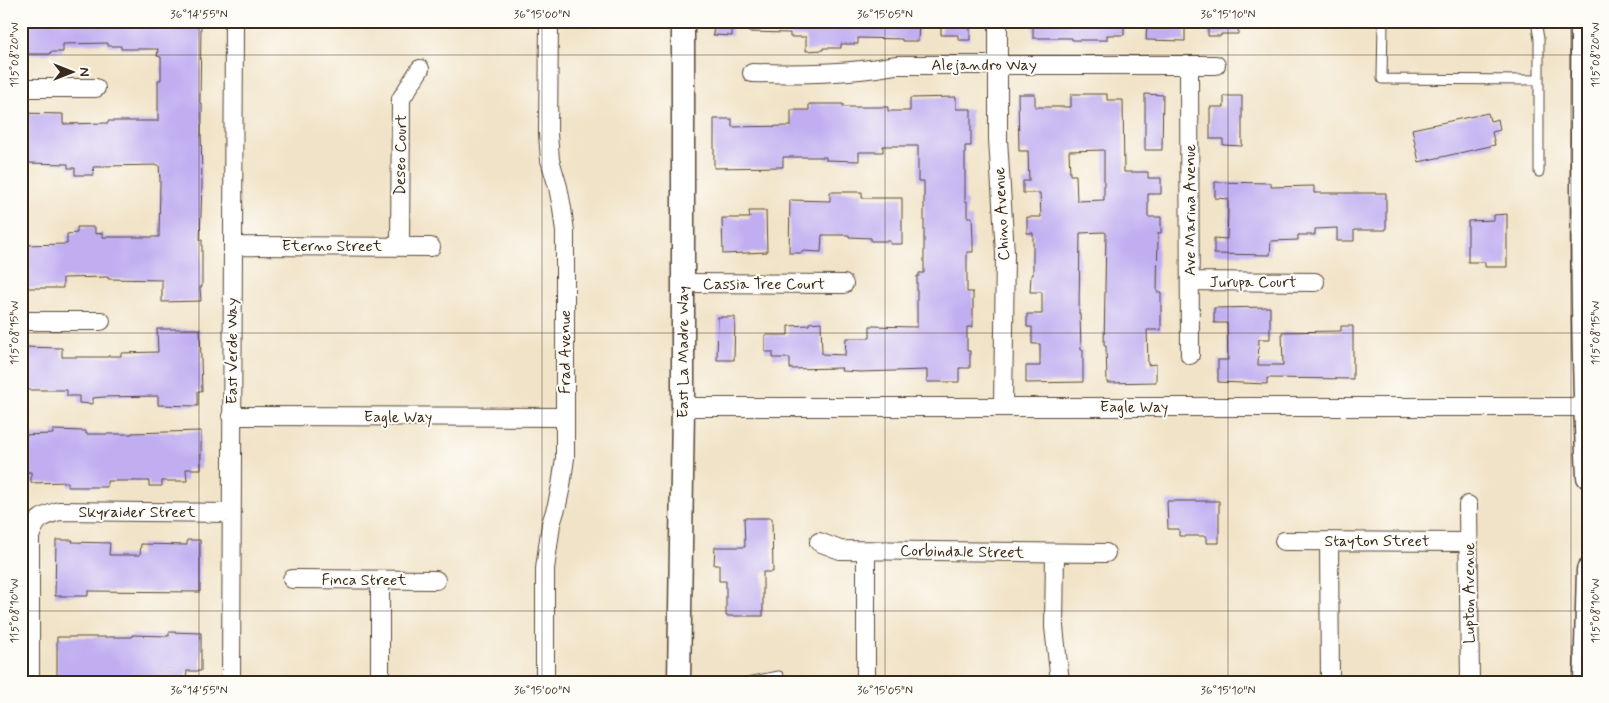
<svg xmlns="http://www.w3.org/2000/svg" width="1609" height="703" viewBox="0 0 1609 703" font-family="Mynerve,sans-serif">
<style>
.building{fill:#c0aef1;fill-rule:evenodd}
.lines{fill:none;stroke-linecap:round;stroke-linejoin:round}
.service-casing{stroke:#564637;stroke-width:11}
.minor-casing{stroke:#564637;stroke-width:20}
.tertiary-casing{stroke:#564637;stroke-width:25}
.service{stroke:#fff;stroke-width:9}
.minor{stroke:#fff;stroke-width:18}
.tertiary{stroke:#fff;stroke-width:22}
.ticks{fill:none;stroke:#3b2a1e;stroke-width:1;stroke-opacity:0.45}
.labels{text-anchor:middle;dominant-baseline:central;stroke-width:4;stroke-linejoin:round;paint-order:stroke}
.street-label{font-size:16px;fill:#3b2a1e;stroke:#fdfcf7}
.neatline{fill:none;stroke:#3b2a1e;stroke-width:2}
.ticks-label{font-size:12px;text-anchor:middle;fill:#3b2a1e}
</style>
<rect width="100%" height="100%" fill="#fdfcf7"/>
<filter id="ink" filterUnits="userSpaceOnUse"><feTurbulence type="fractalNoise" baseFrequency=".02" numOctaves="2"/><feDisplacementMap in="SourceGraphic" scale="10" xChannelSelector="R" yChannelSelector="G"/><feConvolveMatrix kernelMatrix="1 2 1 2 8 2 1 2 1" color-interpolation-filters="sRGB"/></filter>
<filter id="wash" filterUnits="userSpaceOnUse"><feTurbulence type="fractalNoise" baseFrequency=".0096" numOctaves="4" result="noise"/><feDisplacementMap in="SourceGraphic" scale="20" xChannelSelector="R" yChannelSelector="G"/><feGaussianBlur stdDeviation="1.12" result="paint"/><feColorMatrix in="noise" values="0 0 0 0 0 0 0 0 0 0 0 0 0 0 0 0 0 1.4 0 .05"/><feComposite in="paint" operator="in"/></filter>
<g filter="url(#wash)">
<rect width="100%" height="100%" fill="#f1e3c7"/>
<g id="blocks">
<path class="building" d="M21,21L201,22L200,103H202V125H201L202,185L200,240H202V287H200L201,301L162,302V280L108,279V277L63,278V288H21V245L67,244V234L77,233V227H95V234L103,233V237H159L160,179L159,165L104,166V167H93L94,175H75V168H68V164L26,163V155H21V113L63,114V124L108,123V121H158V80H161V57L157,56L158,49H121V46H108V43L63,44V52H50V54H21Z
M714,21H732V36L713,35Z
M748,21H919L918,41H902V39L858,38V44H841V48H823V50L806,51V37H790V33L748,32Z
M941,21H970V40H958V35H941Z
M1033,21H1124V35H1107V40H1072V38H1033Z
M1147,21H1185V41L1146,40Z
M1208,21H1238V34H1221V36H1208Z
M1018,94H1035V107H1071V94H1107V100H1123L1124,172H1148V178H1161V194H1148V217H1161V233H1158L1157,292H1161V330H1147L1148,365L1156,364V382L1107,383L1106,346H1104L1106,233L1104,232L1080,233L1079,314H1080L1081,350H1083V382L1026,383V366H1040V344H1032V327H1027V314H1042V292H1030L1031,275H1033V233H1027V217H1041L1040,193H1023V181H1029L1028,151H1019ZM1104,150V200L1077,201L1076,175H1070L1069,151Z
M1145,94L1163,95L1162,150H1145Z
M1224,96H1242V146L1223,145V139H1210V107H1224Z
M956,97V109H971V146H965V201H967V217H972L973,239V252H967V292H973V327H967V351H970V368H959V382H927V370L861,372L841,371L842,368L790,369V358H773V352H765V335H788V326L809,325V323L821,322L822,354L845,355L846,338H870V326L917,327V276H919V273H924V181H918V146H883V152H859V161L826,160V157H783V167L714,168V119H732V127L791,126V110H809V104H843V107H888V111H910V98Z
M1488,113L1490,121L1498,119L1500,130L1492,132L1495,145L1419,162L1412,129Z
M1215,182L1271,183V187L1314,186V193H1386V230H1354V241H1337V228L1315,229V235H1298V240L1271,241L1270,255L1214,254V238L1227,239L1228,215V199L1215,198Z
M830,192H862V198H902V244H890V241H871V238L849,237V235H822L821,252L802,251V253H789L790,200L830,201Z
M749,211H766L767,252L723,254L722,218H750Z
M1507,214V267H1485V262H1468V221L1494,220V215Z
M1270,307V339H1259L1258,365H1283L1282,332L1341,331V326H1353V379L1267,378V384L1218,382V360H1228L1227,323H1214V308Z
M718,317H735L734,360H717Z
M157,329H200L202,391H198V406L158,405V396L103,397L93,398V404L79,403V396H67V390H21V347L62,348V357H108V356H121V353L158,352Z
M53,430L86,431V434H132V433L201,431V469H186L187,481H162V486H149V481H107V487H68V482L31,483V472H21V435L53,434Z
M1167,501H1219V543H1206V536H1179V529H1168Z
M744,518H772L773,572H763V616H726V581H719V565H714L715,547H745Z
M56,540H73L72,542L110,543L109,555H140L141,544L187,545V540H200V592L88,591V596H55Z
M169,632L201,633V671H187L186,682H57V637H132V635L169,636Z"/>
</g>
</g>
<g filter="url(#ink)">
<use href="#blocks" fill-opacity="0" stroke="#564637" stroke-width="1"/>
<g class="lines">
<defs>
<path id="service" d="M1383,21L1382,79L1539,80
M1536,21L1539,39V172
M748,682L779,676"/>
<path id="minor" d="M998,21V139L1005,253L1003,407
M1189,65L1190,355
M752,73C802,74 846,74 896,65H1216
M21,88H96
M233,246L431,247
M400,246L401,99L420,69
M1190,281L1315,282
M683,283L844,284
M21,321H101
M683,407H1585
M231,416L565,417
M1468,505L1470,682
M1284,541L1469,542
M1329,541L1330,682
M819,542L840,550L1106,553
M1055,553L1054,627L1060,682
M292,579L436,580
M380,580V682
M30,682V537C36,518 41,517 59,511L231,513
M231,682L234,21
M545,682V569L551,524L557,505L561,486L565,458V232L562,208L558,187L550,160L548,134L549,21
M866,682V551"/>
<path id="tertiary" d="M1582,21C1582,173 1581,325 1588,477
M679,682L683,407V21
M1585,682L1588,570"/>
</defs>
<use href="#service" class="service-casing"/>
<use href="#minor" class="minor-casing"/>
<use href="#tertiary" class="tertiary-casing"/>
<use href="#service" class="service"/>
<use href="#minor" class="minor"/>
<use href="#tertiary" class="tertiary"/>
</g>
</g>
<path class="ticks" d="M199,21V682M542,21V682M885,21V682M1228,21V682M1571,21V682M21,55H1588M21,333H1588M21,611H1588"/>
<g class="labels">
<g class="street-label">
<text x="984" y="65">Alejandro Way</text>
<text transform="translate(401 155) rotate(-89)">Deseo Court</text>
<text transform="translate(1190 210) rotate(-90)">Ave Marina Avenue</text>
<text transform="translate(1002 214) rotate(-93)">Chino Avenue</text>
<text x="332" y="246">Eterno Street</text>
<text x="1253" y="282">Jurupa Court</text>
<text x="764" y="284">Cassia Tree Court</text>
<text transform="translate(232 351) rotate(-90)">East Verde Way</text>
<text transform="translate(565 352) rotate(-90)">Frad Avenue</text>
<text transform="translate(683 352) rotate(-90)">East La Madre Way</text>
<text x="1134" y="407">Eagle Way</text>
<text x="398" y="417">Eagle Way</text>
<text x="137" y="512">Skyraider Street</text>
<text x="1377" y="541">Stayton Street</text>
<text transform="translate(962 552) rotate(1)">Corbindale Street</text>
<text x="364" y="580">Finca Street</text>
<text transform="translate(1469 593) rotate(-90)">Lupton Avenue</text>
</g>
</g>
<rect width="1609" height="703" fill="none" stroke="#fdfcf7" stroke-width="55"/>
<g transform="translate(72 72) rotate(90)" stroke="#fdfcf7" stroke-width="4" paint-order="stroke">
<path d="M0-4L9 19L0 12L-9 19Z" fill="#3b2a1e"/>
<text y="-8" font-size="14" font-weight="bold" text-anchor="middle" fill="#3b2a1e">N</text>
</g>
<rect x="28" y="28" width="1554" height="648" class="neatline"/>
<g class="ticks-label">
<text x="199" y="18">36°14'55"N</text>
<text x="542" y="18">36°15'00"N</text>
<text x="885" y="18">36°15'05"N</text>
<text x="1228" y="18">36°15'10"N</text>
<text transform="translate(1595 55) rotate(-90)" y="4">115°08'20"W</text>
<text transform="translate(14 55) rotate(-90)" y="4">115°08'20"W</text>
<text transform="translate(1595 333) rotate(-90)" y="4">115°08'15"W</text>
<text transform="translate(14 333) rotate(-90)" y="4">115°08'15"W</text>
<text transform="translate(1595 611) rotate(-90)" y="4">115°08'10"W</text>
<text transform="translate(14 611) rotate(-90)" y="4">115°08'10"W</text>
<text x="199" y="694">36°14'55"N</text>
<text x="542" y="694">36°15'00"N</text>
<text x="885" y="694">36°15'05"N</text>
<text x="1228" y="694">36°15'10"N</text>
</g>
</svg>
